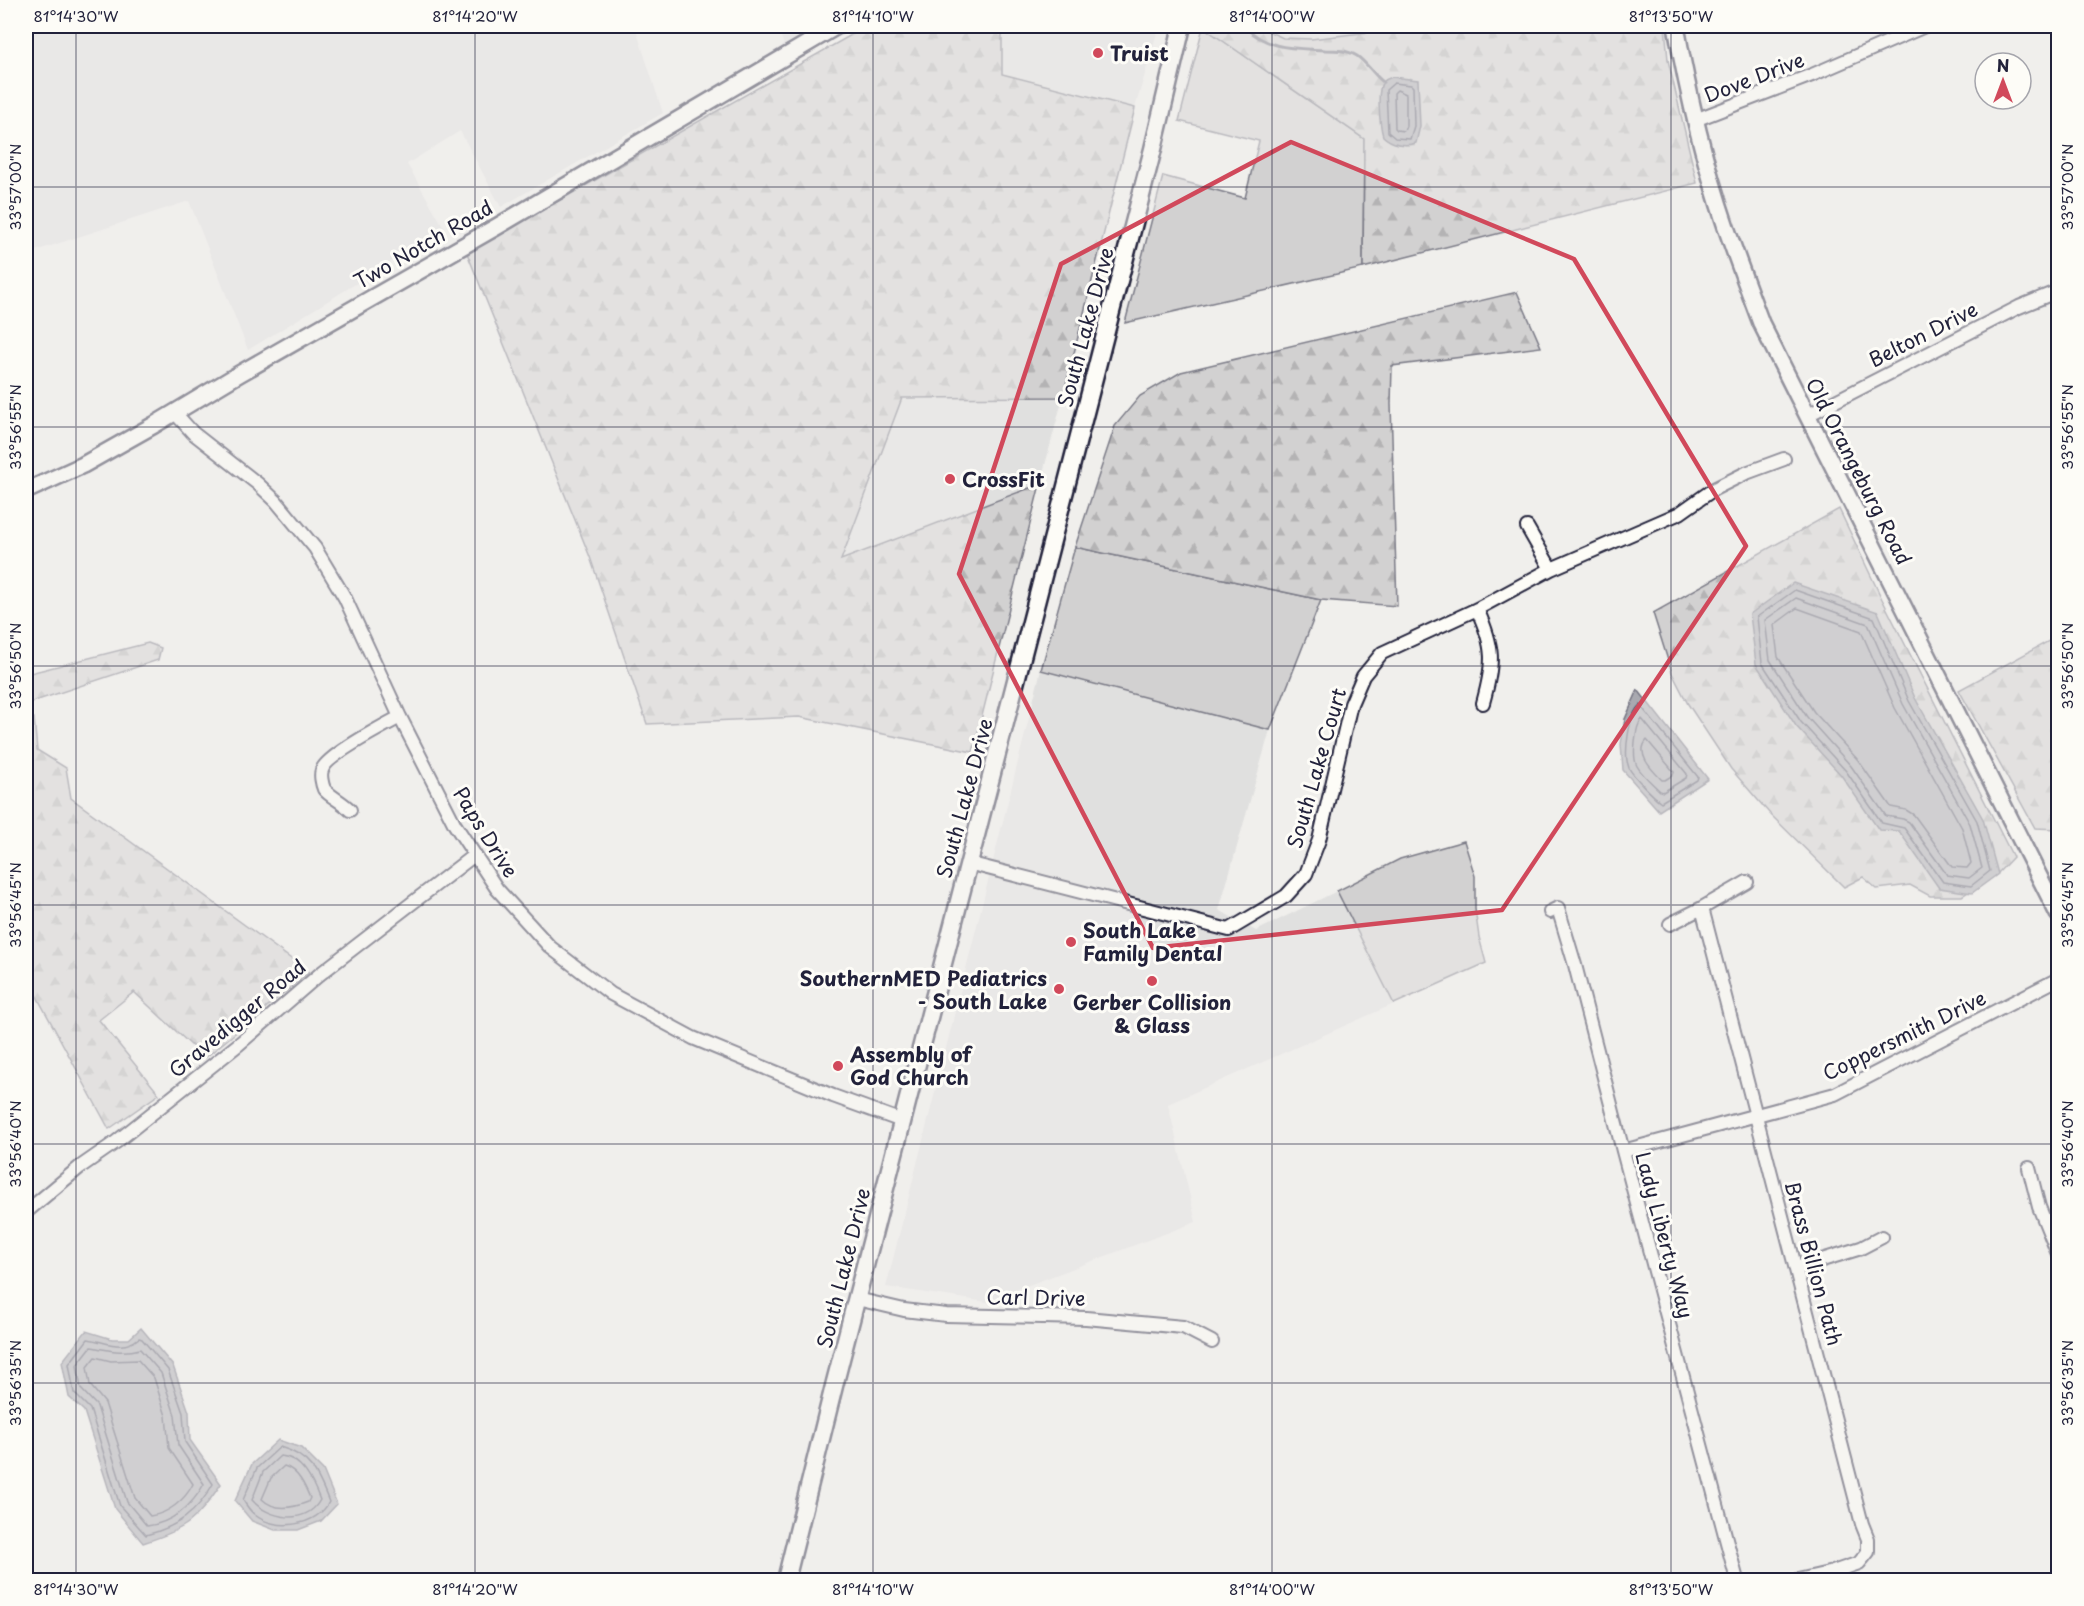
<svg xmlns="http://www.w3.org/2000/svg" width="2084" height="1606" viewBox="0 0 2084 1606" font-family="'Playpen Sans',sans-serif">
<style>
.built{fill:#e0e0df}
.grass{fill:#d2d1d1;stroke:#7a7a86;stroke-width:1.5}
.forest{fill:url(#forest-firs);stroke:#7a7a86;stroke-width:1.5}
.water{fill:#a9a9b0;stroke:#737381;stroke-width:1.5}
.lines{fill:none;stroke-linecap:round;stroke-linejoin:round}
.shore{stroke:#58586a;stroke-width:1.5}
.stream{stroke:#737381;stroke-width:3}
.minor-casing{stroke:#22223b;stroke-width:16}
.tertiary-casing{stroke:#22223b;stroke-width:20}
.secondary-casing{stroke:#22223b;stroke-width:21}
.minor{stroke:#fdfcf7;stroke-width:12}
.tertiary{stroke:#fdfcf7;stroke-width:15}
.secondary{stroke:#fdfcf7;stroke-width:16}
.marked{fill:none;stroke:#d1495b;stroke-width:4.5;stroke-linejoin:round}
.ticks{fill:none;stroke:#22223b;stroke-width:1.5;stroke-opacity:0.45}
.poi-dot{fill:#d1495b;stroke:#fdfcf7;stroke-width:2}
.labels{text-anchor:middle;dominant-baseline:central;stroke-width:6;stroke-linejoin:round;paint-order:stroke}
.poi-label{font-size:20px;font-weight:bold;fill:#22223b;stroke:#fdfcf7;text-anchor:start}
.street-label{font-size:20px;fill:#22223b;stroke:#fdfcf7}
.neatline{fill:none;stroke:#22223b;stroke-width:2}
.ticks-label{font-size:15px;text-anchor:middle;fill:#22223b}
</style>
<defs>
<pattern id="forest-firs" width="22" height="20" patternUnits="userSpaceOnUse" patternTransform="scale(1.5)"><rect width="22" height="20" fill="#d2d1d1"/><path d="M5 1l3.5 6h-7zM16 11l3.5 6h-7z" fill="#b4b3b4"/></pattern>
</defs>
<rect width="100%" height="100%" fill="#f0efec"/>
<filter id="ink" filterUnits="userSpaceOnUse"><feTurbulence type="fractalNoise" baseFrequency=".0167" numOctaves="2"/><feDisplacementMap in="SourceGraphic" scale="12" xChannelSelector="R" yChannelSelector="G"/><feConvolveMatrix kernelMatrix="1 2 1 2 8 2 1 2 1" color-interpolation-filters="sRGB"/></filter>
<g filter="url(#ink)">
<path class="built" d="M26,26H635L663,113L501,207L460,131L407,164L445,229L248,350L189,201L26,254Z
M777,26H816L784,45Z
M1002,26H1159L1135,108L1001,74Z
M1257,26H1400L1396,29L1311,39L1283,38Z
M1063,397L1040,484L840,561L902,398Z
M1041,670L1270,730L1219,910L1256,931L1337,891L1394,1004L1168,1104L1196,1222L997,1297L993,1303L886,1287Z"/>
<path class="grass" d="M1203,27L1364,139L1363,268L1125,323L1163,176L1245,198L1259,141L1179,121Z
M1075,547L1321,600L1270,730L1041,670Z
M1464,841L1475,876V909L1479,937L1486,963L1394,1004L1337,891L1400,859Z"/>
<path class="forest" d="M867,26H1002V74L1135,108L1063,397L902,398L841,560L1040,484L973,752L799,717L647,724L590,557L467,253Z
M1204,26H1257L1283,38L1311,39L1395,29L1400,26H1665L1668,60L1697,183L1363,268L1364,139L1203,27Z
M1517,292L1541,347L1392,366L1391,404L1397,606L1321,600L1075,547L1115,426L1140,396L1181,372Z
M1839,509L1882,599L2013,857L1998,873L1962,896H1930L1910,885L1877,889L1863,877L1844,887L1770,814L1731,769L1688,704L1672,673L1653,613Z
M2058,636V829L2035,828L1959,690Z
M148,643L161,648L158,660L26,704V674Z
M34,718L37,750L66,768L71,798L309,972L205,1058L134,992L99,1020L159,1094L109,1129L36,995L26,988V721Z"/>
<path class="water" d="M1392,77L1418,80L1420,126L1416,143C1405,147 1391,144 1383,136C1380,126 1376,90 1383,82C1385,80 1389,78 1392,77Z
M1793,583L1878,612L1915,698L1983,819L1998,874L1972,893L1939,888L1899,831L1879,830L1841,775L1796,726L1756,664L1750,614Z
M1638,690L1708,779L1659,811L1623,770L1621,744L1625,719Z
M141,1328L173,1366L189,1412L190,1440L221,1484C195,1522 187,1529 143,1543L115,1509L84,1411L69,1397L62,1362L86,1331L112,1339H129Z
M278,1440L301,1448L323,1470L337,1504L321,1521L298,1530H275L252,1521L235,1501L252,1464Z"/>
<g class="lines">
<path class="shore" d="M1394,83L1411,85L1413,87L1414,126L1410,139L1395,138L1388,132L1386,90Z
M1397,90L1406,94V126L1404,131L1397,130L1395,128L1394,93Z
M1795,590L1874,618L1909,701L1977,821L1990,871L1971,886L1943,882L1904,828L1882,823L1846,771L1801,722L1762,663L1757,617Z
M1796,598L1868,624L1903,704L1970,824L1982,868L1969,878L1947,875L1909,822L1903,819L1886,816L1851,766L1807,717L1770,660L1765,620Z
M1797,608L1861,631L1895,708L1962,828L1971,863L1967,868L1952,867L1914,815L1906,810L1891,807L1858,760L1814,712L1778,657L1774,625Z
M1640,705L1698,777L1697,780L1661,802C1655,798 1632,775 1629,768C1623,754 1629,714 1640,705Z
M1642,719L1687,774L1686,778L1663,792L1660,791C1653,784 1642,775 1637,766C1632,757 1635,726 1642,719Z
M1647,740L1674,772L1673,775L1665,780H1662C1652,770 1635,754 1647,740Z
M139,1338L142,1339L168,1370L183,1413L185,1442L213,1484C197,1513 177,1527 146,1535L120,1506L90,1409L74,1393L69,1364L88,1339C107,1342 122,1352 139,1338Z
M91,1347C109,1350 123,1354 140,1349L161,1373L175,1415L178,1445L204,1484C192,1506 172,1523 147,1526L127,1502L97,1406L81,1389L77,1365Z
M95,1357L111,1361L138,1360L154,1378L166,1416L169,1448L193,1484C185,1500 168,1514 150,1516L135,1498L105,1403L90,1385L87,1367Z
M280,1447C311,1456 318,1474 329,1502C317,1526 276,1532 255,1515C250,1511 246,1505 243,1500L257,1468Z
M280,1456C302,1457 313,1482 320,1500C306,1526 268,1519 252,1500L263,1472Z
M284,1466C298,1470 305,1486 310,1498L308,1502C293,1508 275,1512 262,1499L271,1478Z"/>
<path class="stream" d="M1244,26C1268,50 1293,48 1325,50C1336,50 1347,50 1357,56C1366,62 1374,75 1383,82"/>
<defs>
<path id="minor" d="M1695,120L1812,75L1925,26
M175,413L193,433L258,484L276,501L315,548L345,598L400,717L455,825L497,889L550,947L611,994L693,1038L833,1096L902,1121
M1808,415L2019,307L2058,291
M1527,527L1551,569
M1477,609C1495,648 1494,663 1483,703
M350,810C343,802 329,796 324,789C322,784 320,775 322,770C326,756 385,725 400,717
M968,863L1229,930L1286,896L1306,874L1319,840L1351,704L1363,676L1382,653L1477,609L1551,569L1680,513L1714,489L1746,473L1784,459
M1702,908L1862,1524L1868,1539V1552L1859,1563L1833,1572L1798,1580
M1550,912L1558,908L1575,965L1623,1151L1737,1580
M1670,924L1702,908L1747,882
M1623,1151L1835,1094L2058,979
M2029,1168L2039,1207L2058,1254
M26,1212L80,1167L116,1142L239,1044L320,974L473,856
M1796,1268L1861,1248L1882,1237
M857,1299L904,1310L946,1315L1086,1318L1183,1327L1212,1342"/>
<path id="tertiary" d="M1676,26C1688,94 1704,162 1726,227C1737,259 1749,291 1761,323L2058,914
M26,491L83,465L154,425L239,374L498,226L837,26"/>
<path id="secondary" d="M786,1580L834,1386L1153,149L1182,26"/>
</defs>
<use href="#minor" class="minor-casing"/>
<use href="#tertiary" class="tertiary-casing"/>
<use href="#secondary" class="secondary-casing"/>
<use href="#minor" class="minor"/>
<use href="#tertiary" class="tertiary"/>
<use href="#secondary" class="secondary"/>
</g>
</g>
<path d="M0 0H2084V1606H0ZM1291,142L1574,259L1746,546L1502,910L1153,948L959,574L1061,264Z" fill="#f0efec" fill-opacity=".55" fill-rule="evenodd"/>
<path class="marked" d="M1291,142L1574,259L1746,546L1502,910L1153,948L959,574L1061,264Z"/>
<path class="ticks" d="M76,26V1580M475,26V1580M873,26V1580M1272,26V1580M1671,26V1580M26,187H2058M26,427H2058M26,666H2058M26,905H2058M26,1144H2058M26,1383H2058"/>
<g class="poi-dot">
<circle cx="1098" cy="53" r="6"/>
<circle cx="950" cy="479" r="6"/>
<circle cx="1071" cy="942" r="6"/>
<circle cx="1152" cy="981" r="6"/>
<circle cx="1059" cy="989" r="6"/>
<circle cx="838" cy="1066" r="6"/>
</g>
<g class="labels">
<g class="poi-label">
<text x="1110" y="53">Truist</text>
<text x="962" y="479">CrossFit</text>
<text x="1083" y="930">South Lake<tspan x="1083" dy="23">Family Dental</tspan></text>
<text x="1047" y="978" text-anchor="end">SouthernMED Pediatrics<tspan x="1047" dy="23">- South Lake</tspan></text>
<text x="1152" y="1002" text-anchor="middle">Gerber Collision<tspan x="1152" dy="23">&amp; Glass</tspan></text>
<text x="850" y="1054">Assembly of<tspan x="850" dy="23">God Church</tspan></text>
</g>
<g class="street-label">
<text transform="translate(1754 77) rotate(-21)">Dove Drive</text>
<text transform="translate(423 244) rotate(-30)">Two Notch Road</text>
<text transform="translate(1085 327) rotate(-75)">South Lake Drive</text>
<text transform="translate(1923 334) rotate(-27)">Belton Drive</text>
<text transform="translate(1859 471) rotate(63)">Old Orangeburg Road</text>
<text transform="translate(1316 768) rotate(-74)">South Lake Court</text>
<text transform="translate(964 798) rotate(-75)">South Lake Drive</text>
<text transform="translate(486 832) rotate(58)">Paps Drive</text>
<text transform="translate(237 1018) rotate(-40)">Gravedigger Road</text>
<text transform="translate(1904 1035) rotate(-26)">Coppersmith Drive</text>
<text transform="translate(1665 1235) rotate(75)">Lady Liberty Way</text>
<text transform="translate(1814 1263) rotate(75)">Brass Billion Path</text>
<text transform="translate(843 1268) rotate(-76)">South Lake Drive</text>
<text transform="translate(1036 1297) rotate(1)">Carl Drive</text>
</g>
</g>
<rect width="2084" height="1606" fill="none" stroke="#fdfcf7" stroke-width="66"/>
<g transform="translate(2003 81)"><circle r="28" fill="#fdfcf7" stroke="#a5a5ac" stroke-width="1.5"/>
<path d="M0-4.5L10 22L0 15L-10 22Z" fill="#d1495b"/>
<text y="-9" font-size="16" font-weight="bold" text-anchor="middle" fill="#22223b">N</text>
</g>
<rect x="33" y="33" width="2018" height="1540" class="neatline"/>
<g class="ticks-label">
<text x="76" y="22">81°14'30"W</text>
<text x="475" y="22">81°14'20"W</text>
<text x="873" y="22">81°14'10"W</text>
<text x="1272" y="22">81°14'00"W</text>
<text x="1671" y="22">81°13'50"W</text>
<text transform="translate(16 187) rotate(-90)" y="5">33°57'00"N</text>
<text transform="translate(2068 187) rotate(-90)" y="5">33°57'00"N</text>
<text transform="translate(16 427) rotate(-90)" y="5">33°56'55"N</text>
<text transform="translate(2068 427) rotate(-90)" y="5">33°56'55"N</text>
<text transform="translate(16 666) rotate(-90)" y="5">33°56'50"N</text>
<text transform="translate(2068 666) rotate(-90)" y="5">33°56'50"N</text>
<text transform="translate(16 905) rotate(-90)" y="5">33°56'45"N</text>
<text transform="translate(2068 905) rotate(-90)" y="5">33°56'45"N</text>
<text transform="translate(16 1144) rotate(-90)" y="5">33°56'40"N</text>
<text transform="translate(2068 1144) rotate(-90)" y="5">33°56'40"N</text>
<text transform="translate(16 1383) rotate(-90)" y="5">33°56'35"N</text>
<text transform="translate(2068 1383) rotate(-90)" y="5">33°56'35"N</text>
<text x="76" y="1595">81°14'30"W</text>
<text x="475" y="1595">81°14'20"W</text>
<text x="873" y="1595">81°14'10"W</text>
<text x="1272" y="1595">81°14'00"W</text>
<text x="1671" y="1595">81°13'50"W</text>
</g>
</svg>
